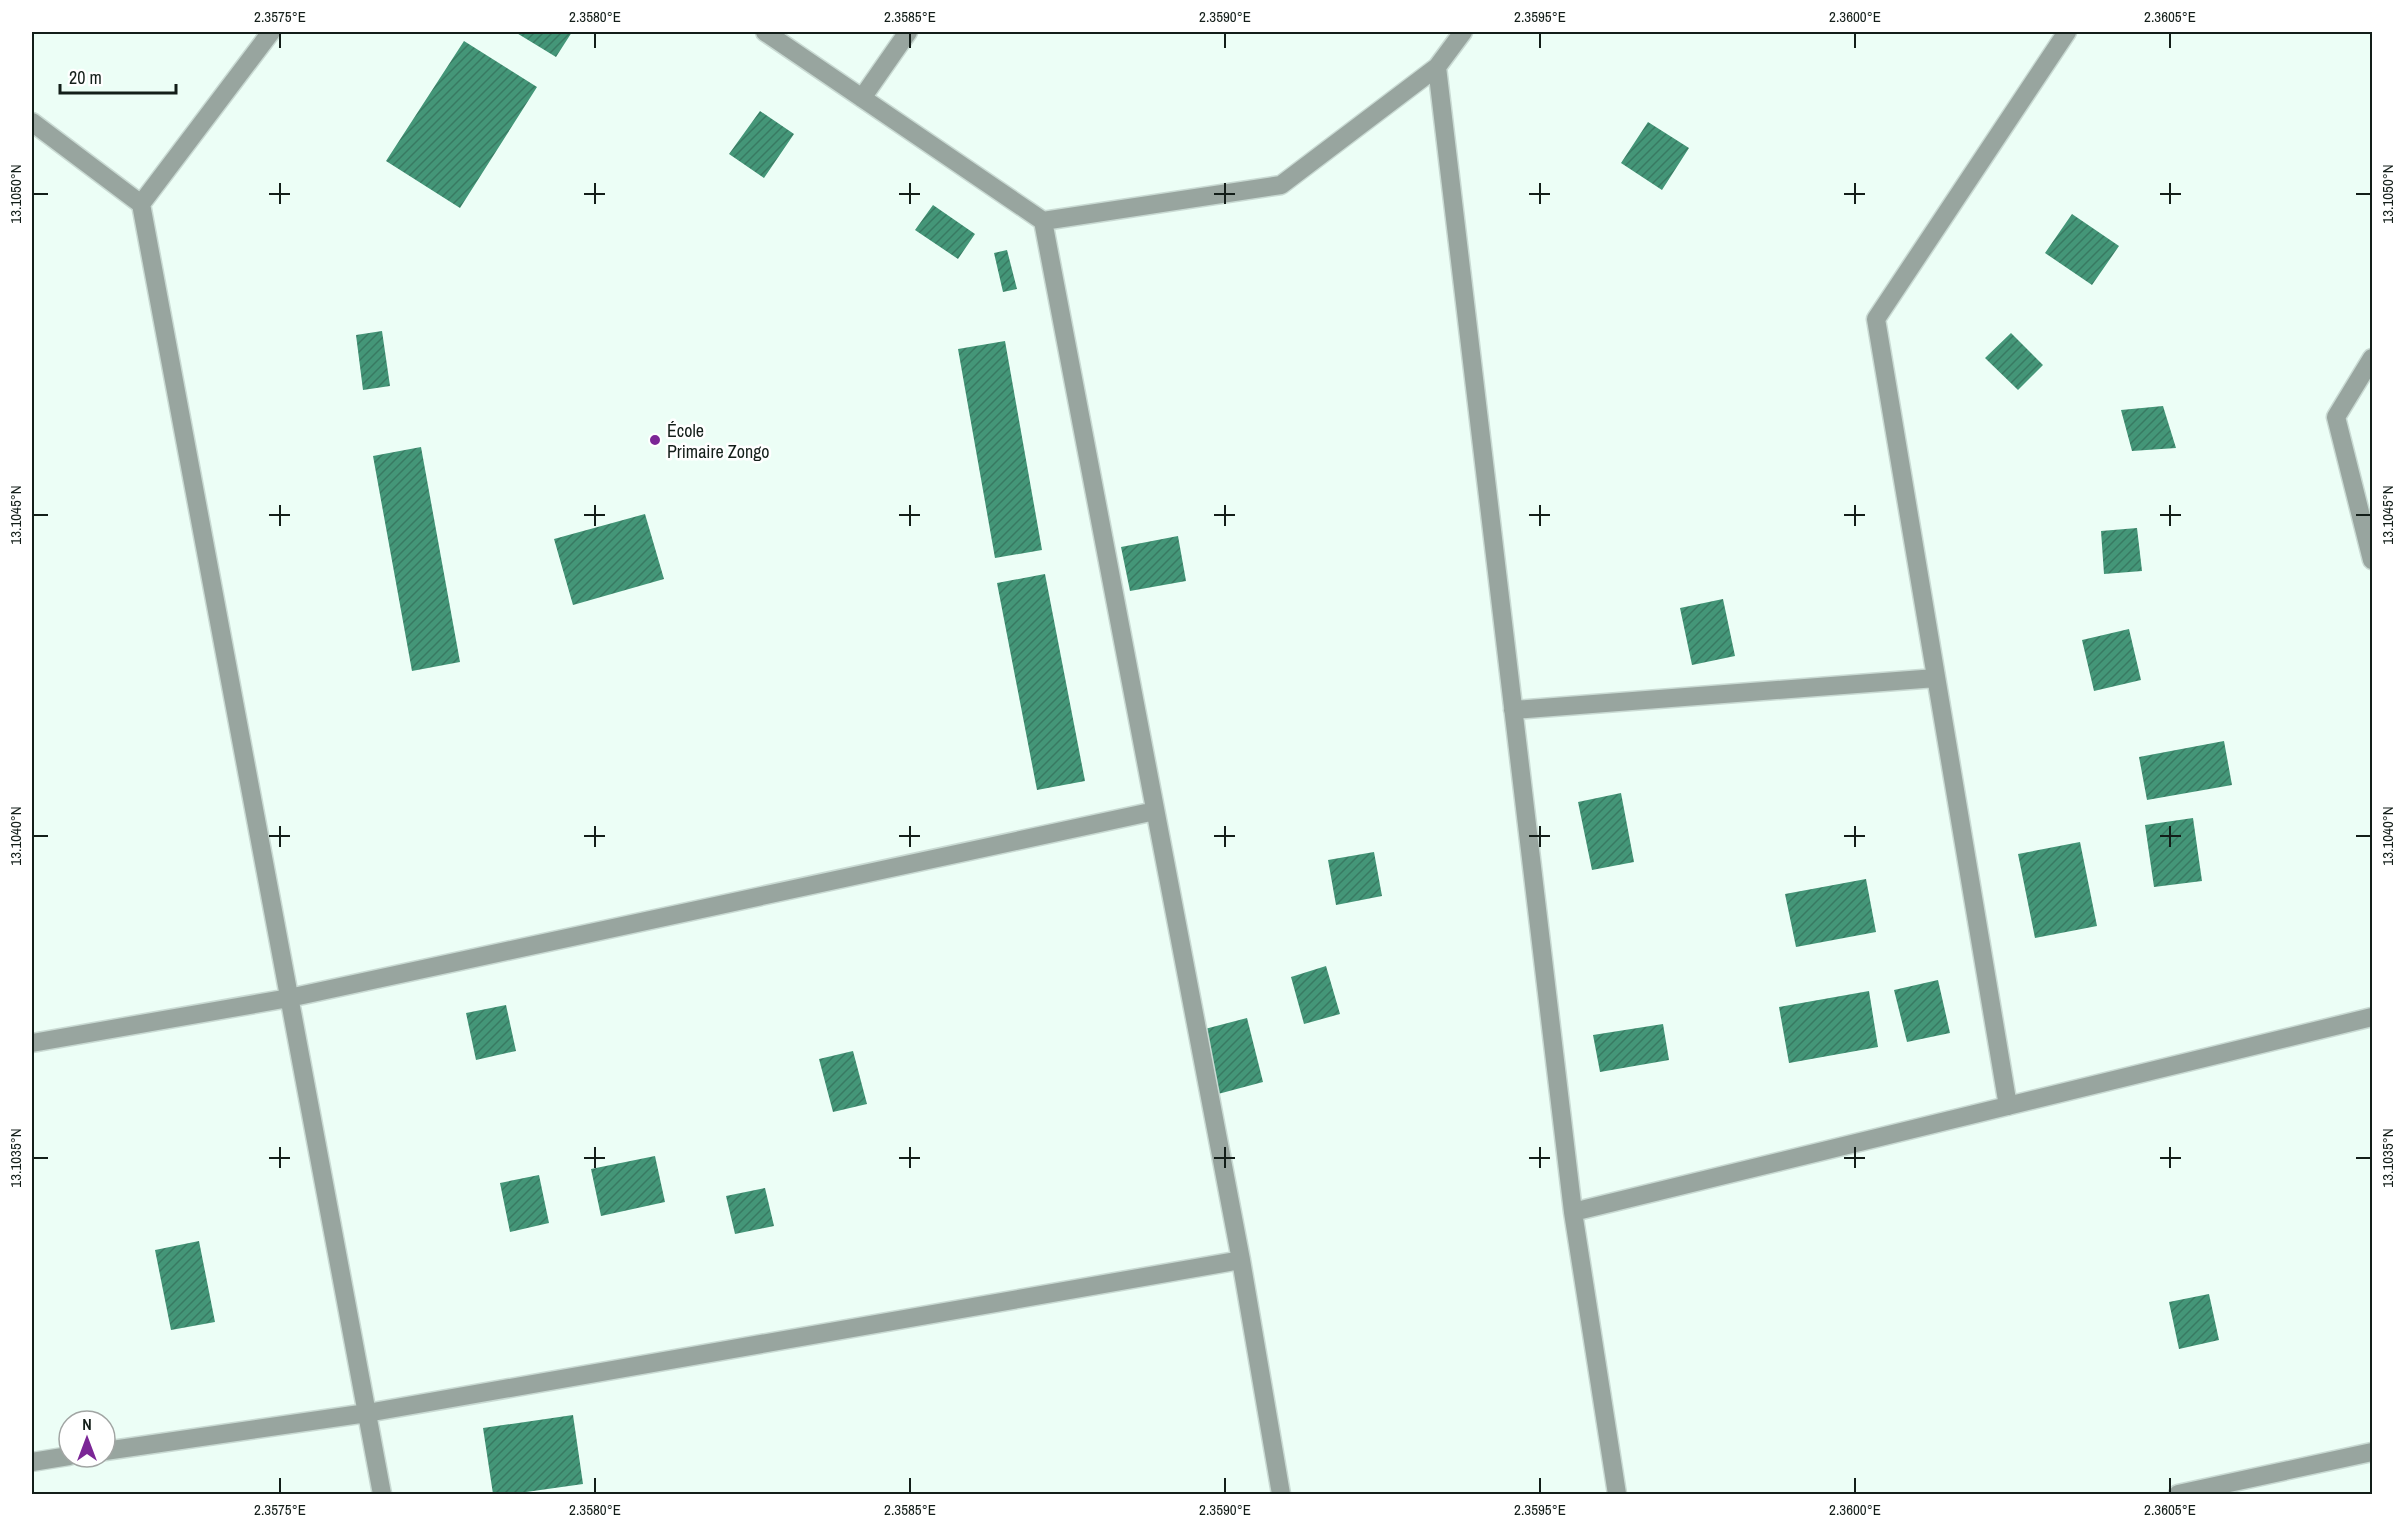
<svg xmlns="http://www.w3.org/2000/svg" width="2404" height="1526" viewBox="0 0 2404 1526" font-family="'Archivo Narrow',sans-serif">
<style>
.building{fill:url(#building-hatch)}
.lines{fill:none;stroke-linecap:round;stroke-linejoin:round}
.street-casing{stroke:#c9dad3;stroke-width:21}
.street{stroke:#98a59f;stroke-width:18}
.ticks{fill:none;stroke:#131e19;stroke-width:2}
.poi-dot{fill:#7b2696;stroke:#fff;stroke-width:2}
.labels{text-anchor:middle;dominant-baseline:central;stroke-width:5;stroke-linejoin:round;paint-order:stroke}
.poi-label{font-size:18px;fill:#131e19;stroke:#fff;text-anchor:start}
.neatline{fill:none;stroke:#131e19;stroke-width:2}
.ticks-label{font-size:15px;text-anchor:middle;fill:#131e19}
</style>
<defs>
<pattern id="building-hatch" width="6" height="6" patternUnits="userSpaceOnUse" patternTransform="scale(1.5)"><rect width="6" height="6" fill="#449678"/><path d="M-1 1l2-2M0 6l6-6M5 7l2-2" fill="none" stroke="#387a62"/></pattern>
</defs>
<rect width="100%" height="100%" fill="#ecfef6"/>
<path class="building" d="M515,32H572L556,57Z
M464,41L537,87L460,208L386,161Z
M760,111L794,134L764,178L729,154Z
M1648,122L1689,148L1662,190L1621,163Z
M933,205L975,234L958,259L915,230Z
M2072,214L2119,246L2092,285L2045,253Z
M1007,250L1017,289L1003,292L994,253Z
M382,331L390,386L363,390L356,335Z
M2011,333L2043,365L2018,390L1985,358Z
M1005,341L1042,550L995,558L958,349Z
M2163,406L2176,448L2132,451L2121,410Z
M421,447L460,662L412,671L373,456Z
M645,514L664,579L573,605L554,539Z
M2137,528L2142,571L2104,574L2101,531Z
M1178,536L1186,581L1130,591L1121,547Z
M1045,574L1085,781L1037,790L997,583Z
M1723,599L1735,656L1692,665L1680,608Z
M2129,629L2141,680L2094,691L2082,640Z
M2224,741L2232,785L2147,800L2139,757Z
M1621,793L1634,862L1592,870L1578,802Z
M2193,818L2202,881L2154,887L2145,825Z
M2080,842L2097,926L2035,938L2018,854Z
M1374,852L1382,896L1336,905L1328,860Z
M1866,879L1876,932L1796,947L1785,894Z
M1326,966L1340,1014L1304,1024L1291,977Z
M1938,980L1950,1033L1907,1042L1894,990Z
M1869,991L1878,1047L1789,1063L1779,1007Z
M506,1005L516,1051L476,1060L466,1013Z
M1247,1018L1263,1082L1218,1094L1201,1030Z
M1663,1024L1669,1060L1600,1072L1593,1035Z
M853,1051L867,1104L833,1112L819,1059Z
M655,1156L665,1202L601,1216L591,1169Z
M539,1175L549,1223L510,1232L500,1183Z
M765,1188L774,1226L735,1234L726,1196Z
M199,1241L215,1322L171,1330L155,1250Z
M2209,1294L2219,1340L2179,1349L2169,1302Z
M573,1415L583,1484L512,1494H493L483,1428Z"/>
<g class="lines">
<defs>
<path id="street" d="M765,32L1043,221L1281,185L1437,67L1463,32
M1437,67L1573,1212L1617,1494
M862,98L908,32
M32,122L141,204L271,32
M141,204L382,1494
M1043,221L1241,1260L1281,1494
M2372,358L2336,417L2372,560
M1513,710L1936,678
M32,1043L289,998L1155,811
M2008,1106L1876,319L2067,32
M1573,1212L2372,1017
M105,1451L367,1413L1241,1260
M32,1462L69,1456
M2178,1494L2372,1452"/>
</defs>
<use href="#street" class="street-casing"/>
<use href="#street" class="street"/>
</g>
<path class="ticks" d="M280,33V48M595,33V48M910,33V48M1225,33V48M1540,33V48M1855,33V48M2170,33V48M280,183V204M595,183V204M910,183V204M1225,183V204M1540,183V204M1855,183V204M2170,183V204M33,194H48M269,194H290M584,194H605M899,194H920M1214,194H1235M1529,194H1550M1844,194H1865M2160,194H2181M2356,194H2371M280,505V526M595,505V526M910,505V526M1225,505V526M1540,505V526M1855,505V526M2170,505V526M33,515H48M269,515H290M584,515H605M899,515H920M1214,515H1235M1529,515H1550M1844,515H1865M2160,515H2181M2356,515H2371M280,826V847M595,826V847M910,826V847M1225,826V847M1540,826V847M1855,826V847M2170,826V847M33,836H48M269,836H290M584,836H605M899,836H920M1214,836H1235M1529,836H1550M1844,836H1865M2160,836H2181M2356,836H2371M280,1147V1168M595,1147V1168M910,1147V1168M1225,1147V1168M1540,1147V1168M1855,1147V1168M2170,1147V1168M33,1158H48M269,1158H290M584,1158H605M899,1158H920M1214,1158H1235M1529,1158H1550M1844,1158H1865M2160,1158H2181M2356,1158H2371M280,1478V1493M595,1478V1493M910,1478V1493M1225,1478V1493M1540,1478V1493M1855,1478V1493M2170,1478V1493"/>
<circle class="poi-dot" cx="655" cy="440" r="6"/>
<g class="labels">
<g class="poi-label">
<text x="667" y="430">École<tspan x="667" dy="21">Primaire Zongo</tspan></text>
</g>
</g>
<rect width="2404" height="1526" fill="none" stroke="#ffffff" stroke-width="66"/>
<g transform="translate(87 1439)"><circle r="28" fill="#ffffff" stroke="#a1a5a3" stroke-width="1.5"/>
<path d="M0-4.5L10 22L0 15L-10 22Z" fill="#7b2696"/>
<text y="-9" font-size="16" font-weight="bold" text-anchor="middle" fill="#131e19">N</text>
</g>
<path d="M60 84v9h116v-9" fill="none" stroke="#131e19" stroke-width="3"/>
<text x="69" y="84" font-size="18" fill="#131e19" stroke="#ffffff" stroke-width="4.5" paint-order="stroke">20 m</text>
<rect x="33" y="33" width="2338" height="1460" class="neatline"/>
<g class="ticks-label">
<text x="280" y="22">2.3575°E</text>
<text x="595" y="22">2.3580°E</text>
<text x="910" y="22">2.3585°E</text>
<text x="1225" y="22">2.3590°E</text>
<text x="1540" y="22">2.3595°E</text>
<text x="1855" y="22">2.3600°E</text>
<text x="2170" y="22">2.3605°E</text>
<text transform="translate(16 194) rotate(-90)" y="5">13.1050°N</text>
<text transform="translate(2388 194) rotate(-90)" y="5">13.1050°N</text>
<text transform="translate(16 515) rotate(-90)" y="5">13.1045°N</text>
<text transform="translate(2388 515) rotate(-90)" y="5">13.1045°N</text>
<text transform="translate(16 836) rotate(-90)" y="5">13.1040°N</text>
<text transform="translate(2388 836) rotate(-90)" y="5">13.1040°N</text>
<text transform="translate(16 1158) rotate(-90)" y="5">13.1035°N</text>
<text transform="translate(2388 1158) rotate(-90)" y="5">13.1035°N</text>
<text x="280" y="1515">2.3575°E</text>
<text x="595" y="1515">2.3580°E</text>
<text x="910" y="1515">2.3585°E</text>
<text x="1225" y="1515">2.3590°E</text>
<text x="1540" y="1515">2.3595°E</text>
<text x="1855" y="1515">2.3600°E</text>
<text x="2170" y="1515">2.3605°E</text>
</g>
</svg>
